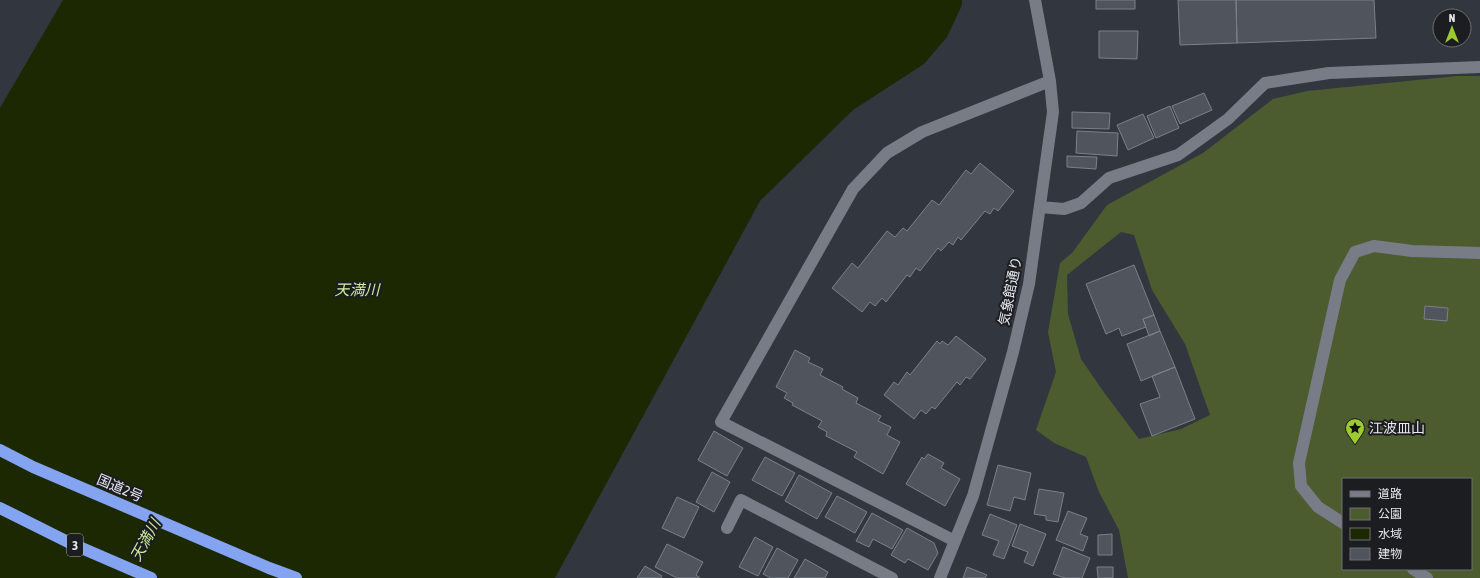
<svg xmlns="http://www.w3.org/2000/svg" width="1480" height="578" viewBox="0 0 1480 578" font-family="'Asap Condensed','Noto Sans JP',sans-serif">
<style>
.green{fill:#4c5c2f;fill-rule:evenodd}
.water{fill:#1c2801}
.building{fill:#4f545d;stroke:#7b808a}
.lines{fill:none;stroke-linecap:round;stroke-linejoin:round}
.minor{stroke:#787c87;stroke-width:12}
.highway{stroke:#84a4f2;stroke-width:12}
.labels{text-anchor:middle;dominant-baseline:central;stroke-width:4;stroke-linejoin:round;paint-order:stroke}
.shield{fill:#1b1d21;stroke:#aaacb2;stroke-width:1}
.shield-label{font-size:13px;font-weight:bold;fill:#e8eaf0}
.street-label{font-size:14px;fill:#e8eaf0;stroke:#1b1d21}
.poi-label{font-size:14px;fill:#e8eaf0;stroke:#1b1d21;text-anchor:start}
.water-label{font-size:15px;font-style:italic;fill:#d0ed9d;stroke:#1b1d21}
</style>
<rect width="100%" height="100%" fill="#32363e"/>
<path class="green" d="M1457,76H1480V578H1128L1119,530L1099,492L1086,457L1054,443L1036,430L1056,372L1048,332L1060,263L1072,253L1107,205L1203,153L1273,99L1307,91ZM1121,232L1134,235L1152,290L1185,344L1210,415L1181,429L1139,439L1103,391L1081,359L1068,314L1067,275ZM1343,479H1471V569H1343Z"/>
<path class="water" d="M63,0H962V5L947,37L924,64L853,110L760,201L555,578H0V108Z"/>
<path class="building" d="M1096,0H1135V9H1096Z
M1178,0H1236L1237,43L1180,45Z
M1236,0H1374L1376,38L1237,43Z
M1099,31H1138L1137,59L1099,58Z
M1204,93L1212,110L1180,124L1172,106Z
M1170,106L1179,128L1156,138L1147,116Z
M1072,112L1110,113L1109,129L1072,128Z
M1143,114L1154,138L1128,150L1117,125Z
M1077,131L1118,133L1117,156L1076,153Z
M1067,156L1097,157L1096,169L1067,167Z
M980,163L1014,191L998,211L994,208L990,214L985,211L961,240L958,237L953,245L949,242L941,251L938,248L920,271L916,268L910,277L907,275L886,302L882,298L875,306L870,302L862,312L832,288L852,263L858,268L887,231L895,237L903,228L907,231L932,200L939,205L966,170L971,174Z
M1134,265L1154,315L1143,319L1146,327L1122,336L1119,328L1106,334L1086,284Z
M1425,306L1448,308L1447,321L1424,319Z
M1154,315L1160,331L1149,336L1143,319Z
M1160,331L1175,367L1141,381L1127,344Z
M956,336L986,359L970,379L966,377L960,385L957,382L935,409L932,407L926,414L921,410L914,419L884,395L894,382L898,385L907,372L910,375L937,341L940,344L942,341L948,345Z
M795,350L810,358L808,362L823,369L820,375L843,387L842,389L858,398L856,403L881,416L878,421L891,427L887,435L900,442L883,474L854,457L857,452L826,436L827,432L818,427L822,421L792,405L793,403L784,398L787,393L776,387Z
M1175,367L1195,419L1152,436L1140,404L1160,397L1152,376Z
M714,431L743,448L727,476L698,460Z
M928,454L944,463L941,468L960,479L945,506L906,484L922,457L924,459Z
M765,457L795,473L782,496L752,480Z
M998,465L1031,473L1025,500L1014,497L1010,511L987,505Z
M712,472L730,482L714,512L696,502Z
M799,475L832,493L817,519L785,501Z
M1039,489L1064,493L1058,522L1046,520V516L1034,514Z
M837,496L867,512L855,533L825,517Z
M677,497L699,507L684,538L662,528Z
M1068,511L1087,518L1080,534L1088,537L1083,551L1056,540Z
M872,513L903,530L892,549L873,539L869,547L856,541Z
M990,514L1017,525L1004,559L993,555L999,541L982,535Z
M1020,524L1046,534L1033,566L1024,562L1028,552L1012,546Z
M907,528L934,543L938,553L928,570L908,559L905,563L891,555Z
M1112,534V555H1098V535Z
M755,537L773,547L758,576L739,567Z
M667,544L703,562L696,575L700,578H677L655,567Z
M1063,547L1090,558L1082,578H1065L1053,574Z
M777,548L798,560L788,578H771L763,574Z
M805,559L828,572L825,578H794Z
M645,566L662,576L661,578H637Z
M967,567L987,575L985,578H963Z
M1097,567H1113V578H1098Z"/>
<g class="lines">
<path class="minor" d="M1040,207L1064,209L1081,203L1109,178L1178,155L1228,119L1265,83L1329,73L1480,67
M1343,523L1318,507L1301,486L1299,463L1340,280L1355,252L1374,246L1412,251L1480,253
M727,528L741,500L892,578
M955,541L721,422L853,189L887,153L922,132L1050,81
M1413,569L1427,578
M940,578L973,496L1013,352L1029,284L1053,112L1050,81L1035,0"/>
<path class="highway" d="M0,450L33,467L269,568L296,578
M0,508L70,543L151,578"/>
</g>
<defs>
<symbol id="sight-pin" viewBox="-11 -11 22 30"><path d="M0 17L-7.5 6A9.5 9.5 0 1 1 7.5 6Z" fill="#9dca30" stroke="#1b1d21"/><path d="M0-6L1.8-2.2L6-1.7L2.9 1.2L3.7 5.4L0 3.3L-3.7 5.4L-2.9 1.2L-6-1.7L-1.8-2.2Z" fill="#111"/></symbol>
</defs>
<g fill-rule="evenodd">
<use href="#sight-pin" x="1344" y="417" width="22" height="30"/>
</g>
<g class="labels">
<rect class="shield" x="67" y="534" width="16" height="22" rx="3"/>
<g class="shield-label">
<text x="75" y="545">3</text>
</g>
<g class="street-label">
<text transform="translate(1010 291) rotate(-79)">気象館通り</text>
<text transform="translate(120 488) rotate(23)">国道2号</text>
</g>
<g class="poi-label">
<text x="1369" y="428">江波皿山</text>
</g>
<g class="water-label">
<text x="357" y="289">天満川</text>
<text transform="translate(145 540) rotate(-61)">天満川</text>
</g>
</g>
<rect x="1342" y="478" width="130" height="92" fill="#1b1d21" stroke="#6d6f74"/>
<rect x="1350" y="491" width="20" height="6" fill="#787c87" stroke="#6d6f74"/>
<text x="1378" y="498" font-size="12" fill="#e8eaf0">道路</text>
<rect x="1350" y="508" width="20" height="12" fill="#4c5c2f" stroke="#6d6f74"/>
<text x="1378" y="518" font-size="12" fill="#e8eaf0">公園</text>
<rect x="1350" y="528" width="20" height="12" fill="#1c2801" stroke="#6d6f74"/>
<text x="1378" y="538" font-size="12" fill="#e8eaf0">水域</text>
<rect x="1350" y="548" width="20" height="12" fill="#4f545d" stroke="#6d6f74"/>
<text x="1378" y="558" font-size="12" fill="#e8eaf0">建物</text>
<g transform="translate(1452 28)"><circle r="19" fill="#1b1d21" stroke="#6d6f74"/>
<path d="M0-3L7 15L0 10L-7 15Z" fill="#9dca30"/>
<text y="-6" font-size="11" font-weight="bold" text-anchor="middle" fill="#e8eaf0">N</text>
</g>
</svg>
